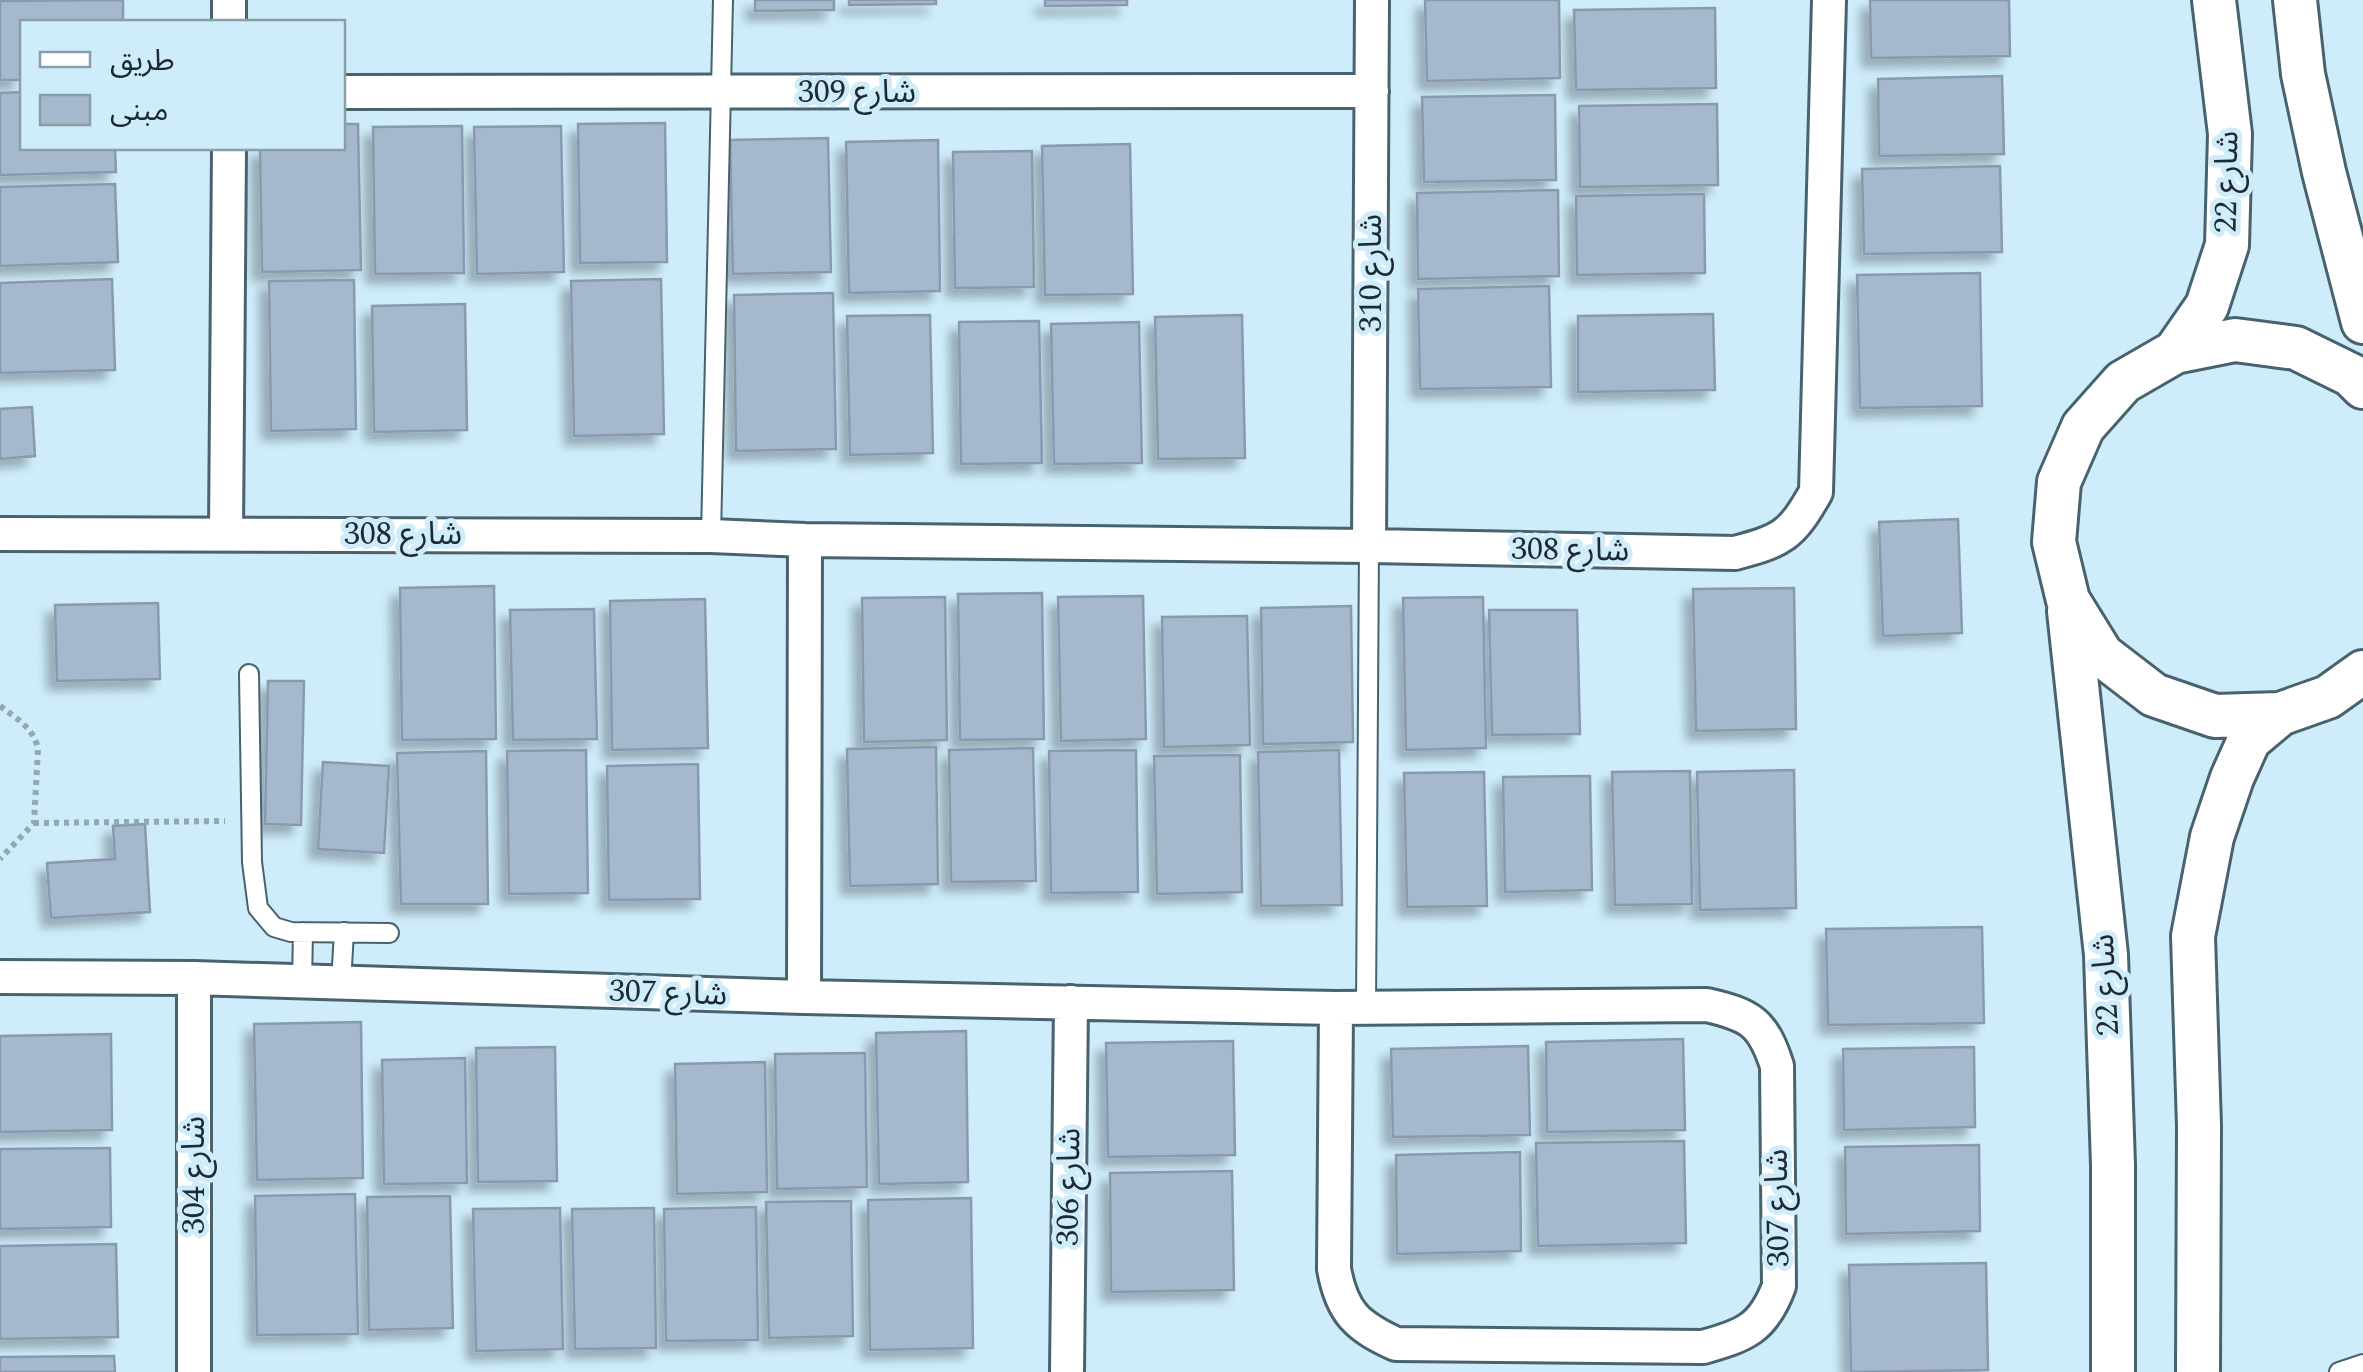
<svg xmlns="http://www.w3.org/2000/svg" width="2363" height="1372" viewBox="0 0 2363 1372" font-family="Spectral,'Noto Sans Arabic',serif">
<style>
.building{fill:#a6b8ce;stroke:#899aaf;stroke-width:2.5;filter:url(#shadow)}
.lines{fill:none;stroke-linecap:round;stroke-linejoin:round}
.service-casing{stroke:#48626e;stroke-width:22}
.minor-casing{stroke:#48626e;stroke-width:38}
.tertiary-casing{stroke:#48626e;stroke-width:48}
.path{stroke:#91a9b4;stroke-width:6;stroke-dasharray:5 5;stroke-linecap:butt}
.service{stroke:#fff;stroke-width:18}
.minor{stroke:#fff;stroke-width:32}
.tertiary{stroke:#fff;stroke-width:42}
.labels{text-anchor:middle;dominant-baseline:central;stroke-width:10;stroke-linejoin:round;paint-order:stroke}
.street-label{font-size:32px;fill:#1e2a2f;stroke:#ceecfa}
</style>
<defs>
<filter id="shadow"><feDropShadow dx="-9" dy="9" stdDeviation="5" flood-color="#0004"/></filter>
</defs>
<rect width="100%" height="100%" fill="#ceecfa"/>
<path class="building" d="M123,0V22H22V80H0V1Z
M755,0H834V10L755,11Z
M849,0H936V4L849,5Z
M1045,0H1127V5L1045,6Z
M1425,0H1559L1560,78L1427,81Z
M1870,0H2009L2010,56L1871,58Z
M1715,8L1716,88L1576,90L1574,10Z
M2002,76L2004,154L1879,156L1878,79Z
M22,92V148H115L116,172L0,175V93Z
M1555,95L1556,180L1424,182L1422,97Z
M1717,104L1718,185L1580,187L1579,106Z
M665,123L667,262L580,263L578,124Z
M342,124H358L361,270L262,272L260,148H342Z
M462,126L464,273L375,274L373,127Z
M561,126L564,272L477,274L474,127Z
M828,138L831,272L733,274L730,140Z
M938,140L940,291L849,293L846,142Z
M1130,144L1133,294L1045,295L1042,146Z
M1032,151L1034,287L955,288L953,152Z
M2000,166L2002,252L1864,254L1862,169Z
M115,184L118,262L0,266V187Z
M1558,190L1559,276L1418,279L1417,193Z
M1704,194L1705,273L1577,275L1576,196Z
M1980,273L1982,406L1860,408L1857,275Z
M112,279L115,370L0,373V283Z
M661,279L664,434L574,436L571,281Z
M354,280L356,429L271,431L269,281Z
M1549,286L1551,387L1420,389L1418,289Z
M833,293L836,449L736,451L734,295Z
M465,304L467,430L374,432L372,306Z
M1713,314L1715,390L1578,392V316Z
M930,315L933,453L850,455L847,316Z
M1242,315L1245,458L1158,459L1155,317Z
M1039,321L1042,463L961,464L959,322Z
M1139,322L1142,463L1054,464L1051,324Z
M32,407L35,456L0,459V409Z
M1958,519L1962,633L1883,636L1879,522Z
M494,586L496,739L402,740L400,588Z
M1794,588L1796,729L1696,731L1693,589Z
M1042,593L1044,739L960,740L958,594Z
M1143,596L1146,739L1061,741L1058,597Z
M945,597L947,740L864,742L862,598Z
M1483,597L1486,748L1406,750L1403,598Z
M705,599L708,748L612,750L610,601Z
M158,603L160,679L57,681L55,605Z
M1351,606L1353,742L1263,744L1261,608Z
M594,609L597,739L513,740L510,610Z
M1489,610H1577L1580,734L1492,735Z
M1247,616L1250,745L1164,747L1162,617Z
M268,681H304L301,825L265,824Z
M936,747L938,884L850,886L847,749Z
M1033,748L1036,881L951,882L949,750Z
M586,750L588,893L509,894L507,751Z
M1136,750L1138,892L1051,893L1049,751Z
M1339,750L1342,905L1261,906L1258,752Z
M486,751L488,904H401L397,753Z
M1240,755L1242,892L1157,894L1154,756Z
M323,762L389,766L384,853L318,849Z
M698,764L700,899L609,900L607,766Z
M1794,770L1796,908L1700,910L1697,772Z
M1690,771L1692,904L1615,905L1612,772Z
M1484,772L1487,906L1407,907L1404,773Z
M1590,776L1592,890L1505,892L1503,777Z
M145,824L150,912L51,918L47,863L115,859L113,826Z
M1982,927L1984,1023L1828,1025L1826,929Z
M361,1022L363,1178L257,1180L254,1024Z
M966,1031L968,1182L879,1184L876,1033Z
M111,1034L112,1130L0,1132V1036Z
M1683,1039L1685,1130L1547,1132L1546,1042Z
M1233,1041L1235,1155L1108,1157L1106,1043Z
M1528,1046L1530,1135L1393,1137L1391,1049Z
M555,1047L557,1181L478,1182L476,1048Z
M1974,1047L1975,1127L1844,1130L1843,1049Z
M865,1053L867,1187L777,1189L775,1054Z
M465,1058L467,1183L384,1184L382,1060Z
M765,1062L767,1192L677,1194L675,1064Z
M1684,1141L1686,1243L1538,1246L1536,1143Z
M1979,1145L1980,1231L1846,1234L1845,1147Z
M110,1148L111,1227L0,1229V1149Z
M1520,1152L1521,1251L1397,1254L1396,1155Z
M1232,1171L1234,1290L1111,1292L1110,1173Z
M355,1194L358,1334L257,1335L255,1196Z
M450,1196L453,1328L369,1330L367,1197Z
M971,1198L973,1348L870,1350L868,1200Z
M851,1201L853,1336L769,1338L766,1202Z
M756,1207L758,1340L666,1341L664,1209Z
M560,1208L563,1349L476,1351L473,1209Z
M654,1208L656,1348L575,1349L572,1209Z
M116,1244L118,1337L0,1339V1246Z
M1986,1263L1988,1370L1851,1372L1849,1265Z
M114,1356L115,1372H0V1357Z"/>
<g class="lines">
<defs>
<path id="service" d="M711,536L723,0
M249,674L252,862L258,908L274,927L291,932L389,933
M302,981L303,932
M341,983L344,932
M1366,1008L1369,546
M2339,1372L2363,1364"/>
<path id="minor" d="M229,0V22
M342,92L1372,91
M226,533L229,148
M0,534L711,536L805,540L1369,546L1735,553C1783,540 1791,536 1816,492L1829,0
M1369,546L1372,0
M0,977L194,978L804,997L1336,1008L1707,1005C1750,1015 1763,1022 1777,1066L1779,1286C1763,1329 1745,1335 1703,1347L1396,1344C1357,1326 1342,1313 1334,1269L1336,1008
M194,978V1372
M804,997L805,540
M1067,1372L1071,1002"/>
<path id="tertiary" d="M2295,0L2303,74L2324,172L2363,322
M2175,352L2207,306L2227,245L2230,134L2214,0
M2363,387L2351,375L2296,348L2235,340L2175,352L2123,382L2083,427L2059,482L2054,542L2068,600L2102,655L2154,695L2215,716L2280,714L2328,697L2363,672
M2069,611L2106,955L2113,1165V1372
M2198,1372L2199,1126L2193,936L2212,837L2232,778L2249,740L2280,714"/>
</defs>
<use href="#service" class="service-casing"/>
<use href="#minor" class="minor-casing"/>
<use href="#tertiary" class="tertiary-casing"/>
<path class="path" d="M0,706C16,718 34,728 38,749L34,823L0,859
M34,823L225,821"/>
<use href="#service" class="service"/>
<use href="#minor" class="minor"/>
<use href="#tertiary" class="tertiary"/>
</g>
<g class="labels">
<g class="street-label">
<text x="857" y="92">شارع 309</text>
<text transform="translate(2227 182) rotate(-89)">شارع 22</text>
<text transform="translate(1371 273) rotate(-90)">شارع 310</text>
<text x="403" y="534">شارع 308</text>
<text transform="translate(1570 550) rotate(1)">شارع 308</text>
<text transform="translate(2106 985) rotate(-93)">شارع 22</text>
<text transform="translate(668 993) rotate(2)">شارع 307</text>
<text transform="translate(194 1175) rotate(-90)">شارع 304</text>
<text transform="translate(1069 1187) rotate(-89)">شارع 306</text>
<text transform="translate(1778 1208) rotate(-91)">شارع 307</text>
</g>
</g>
<rect x="20" y="20" width="325" height="130" fill="#ceecfa" stroke="#889ea9" stroke-width="2.5"/>
<rect x="40" y="52" width="50" height="15" fill="#ffffff" stroke="#889ea9" stroke-width="2.5"/>
<text x="110" y="70" font-size="30" fill="#1e2a2f">طريق</text>
<rect x="40" y="95" width="50" height="30" fill="#a6b8ce" stroke="#889ea9" stroke-width="2.5"/>
<text x="110" y="120" font-size="30" fill="#1e2a2f">مبنى</text>
</svg>
